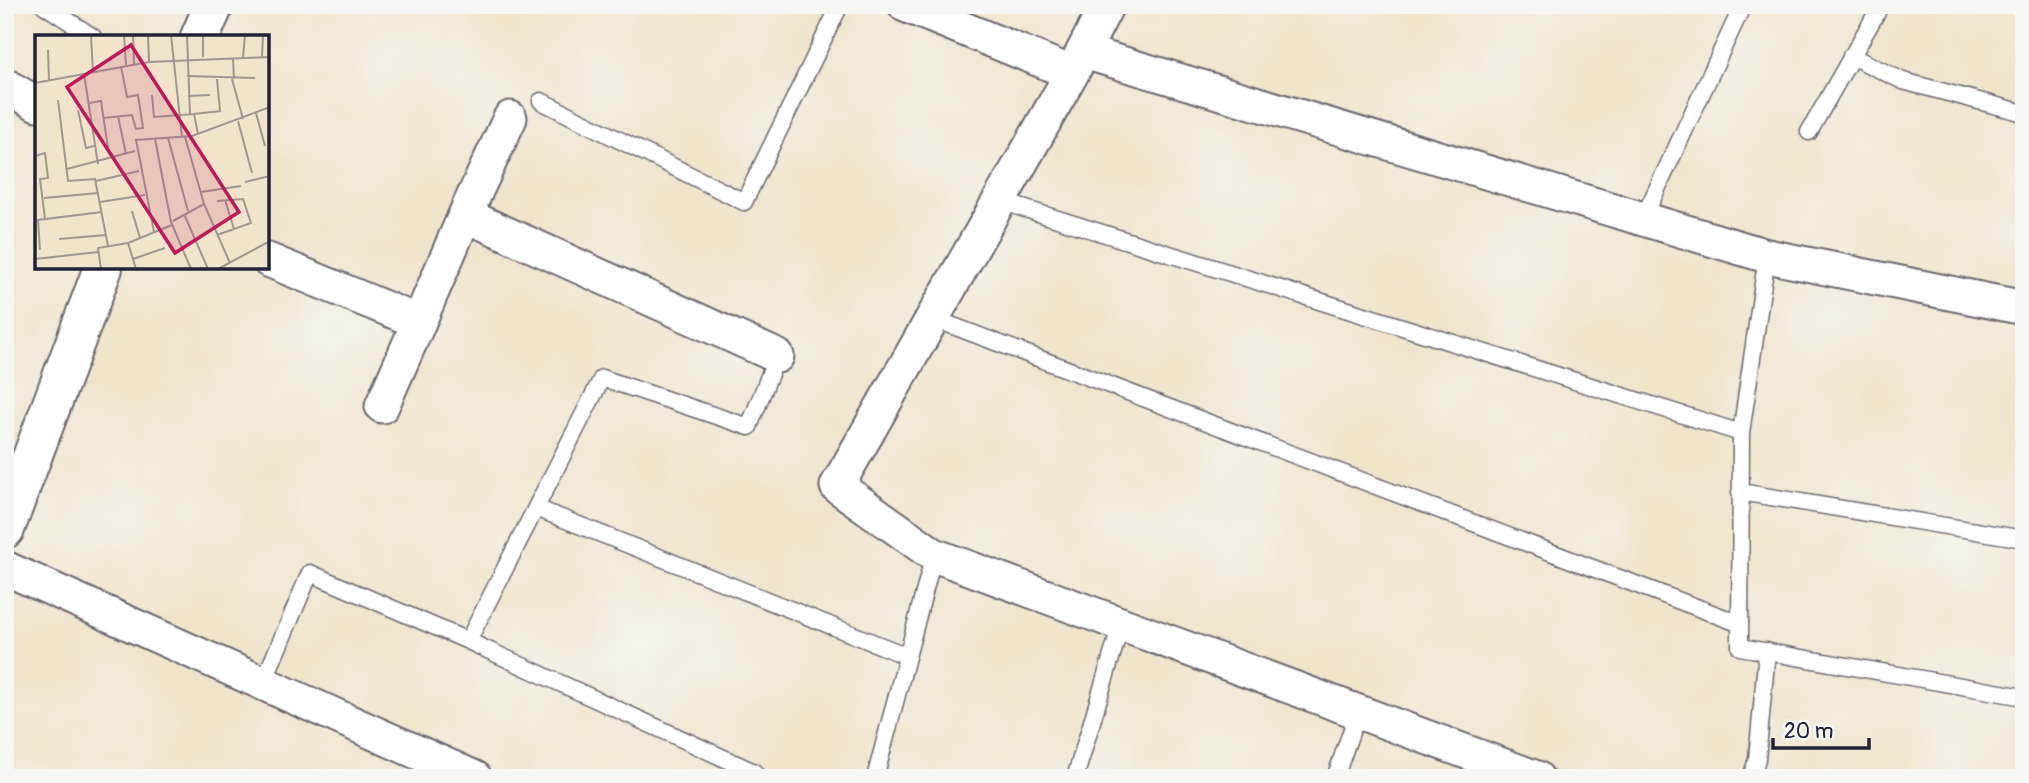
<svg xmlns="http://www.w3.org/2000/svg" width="2029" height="783" viewBox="0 0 2029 783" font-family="Pangolin,sans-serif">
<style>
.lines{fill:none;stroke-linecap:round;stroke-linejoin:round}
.lane-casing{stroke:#6a666d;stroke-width:19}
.street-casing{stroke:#6a666d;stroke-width:37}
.secondary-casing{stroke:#6a666d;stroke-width:42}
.lane{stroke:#fff;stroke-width:16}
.street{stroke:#fff;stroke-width:33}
.secondary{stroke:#fff;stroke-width:38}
.inset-road{fill:none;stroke:#9e9691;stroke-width:2}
.view{fill:#c2185b;fill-opacity:0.15;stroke:#c2185b;stroke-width:3.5}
.inset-edge{fill:none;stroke:#22223b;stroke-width:3.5}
</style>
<rect width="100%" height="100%" fill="#f6f6f2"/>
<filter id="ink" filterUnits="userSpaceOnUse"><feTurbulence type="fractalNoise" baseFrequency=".0143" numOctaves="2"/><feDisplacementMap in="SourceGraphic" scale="14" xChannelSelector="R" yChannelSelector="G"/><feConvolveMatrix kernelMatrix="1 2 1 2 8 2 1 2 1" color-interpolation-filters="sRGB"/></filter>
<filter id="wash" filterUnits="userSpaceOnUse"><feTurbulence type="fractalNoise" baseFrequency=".00686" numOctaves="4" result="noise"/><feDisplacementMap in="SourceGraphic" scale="28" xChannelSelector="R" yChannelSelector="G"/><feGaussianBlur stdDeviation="1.57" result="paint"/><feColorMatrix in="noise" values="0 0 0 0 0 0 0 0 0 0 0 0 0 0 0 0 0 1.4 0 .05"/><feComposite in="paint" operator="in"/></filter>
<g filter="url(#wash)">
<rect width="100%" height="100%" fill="#f0e4cb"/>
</g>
<g filter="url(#ink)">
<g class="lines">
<defs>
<path id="lane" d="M44,5L93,37
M1851,56L1903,81L2024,113
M541,101L744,202L840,5
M1809,132L1881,5
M1000,201L1741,433
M1643,219L1743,5
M1767,256L1741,433L1740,647L2024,697
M932,318L1738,623
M1740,492L2024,539
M536,508L907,656
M468,641L602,378L749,427L777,356
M263,683L310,573L468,641L754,772
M875,778L934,555
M1075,778L1121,625
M1335,778L1358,712
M1751,778L1757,759L1767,651"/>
<path id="street" d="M905,5L1072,73
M1107,5L1072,73L837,486L934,555L1537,778
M1084,52L1767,256L2024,308
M5,85L37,104
M465,215L510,118
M268,260L419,322L465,215L777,356
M382,406L419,322
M5,568L475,778"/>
<path id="secondary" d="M200,37L214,5
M5,529L103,268"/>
</defs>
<use href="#lane" class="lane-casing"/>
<use href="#street" class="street-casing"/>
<use href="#secondary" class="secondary-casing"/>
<use href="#lane" class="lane"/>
<use href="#street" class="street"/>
<use href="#secondary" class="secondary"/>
</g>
</g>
<g transform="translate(35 35)">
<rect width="234" height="234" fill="#f0e4cb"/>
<path class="inset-road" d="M56,0L58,37M89,0L91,30M98,0L99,29M113,0L114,27M136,0L147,102M152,0L155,79M13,15L14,46M168,22V0M227,22L228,0M198,23L199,44M208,23L210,0M49,39L63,129M152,41L220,43M197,44L208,84M0,48L114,27L235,22M117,60L119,82L159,79L163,99M153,61L175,60M23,65L33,146L60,144L73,211M54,68L66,66L73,113M43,75L51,113L59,111M221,78L230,111M159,79L185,76L182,44M83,81L91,119M68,83L97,80L101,94L108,93L103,60L92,62L86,31M203,86L217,138M150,102L169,169L195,228M133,103L153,176M120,104L136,187L156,234M0,121L10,118L13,143L5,144L10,184M32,134L100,116M61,146L104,136M210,147L235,141M166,157L206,151M9,163L63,158M190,165L199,194M182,166L208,164L216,188L182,200M65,167L110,160M97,176L105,203M149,179L173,234M138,186L169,169M119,197L101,105L157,101L235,72M24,204L71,200M93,208L101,234M5,215L3,185L67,177M0,224L63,217M98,224L130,213M66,234L63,213L93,208L137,190M183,234L235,206"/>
<path class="view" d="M96,10L204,177L140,218L32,52Z"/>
<rect width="234" height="234" class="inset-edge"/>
</g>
<rect width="2029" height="783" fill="none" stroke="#f6f6f2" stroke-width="28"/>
<path d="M1773 738v10h96v-10" fill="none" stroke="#22223b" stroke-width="3.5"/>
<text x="1784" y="738" font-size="21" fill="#22223b" stroke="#f6f6f2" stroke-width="5" paint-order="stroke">20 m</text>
</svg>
